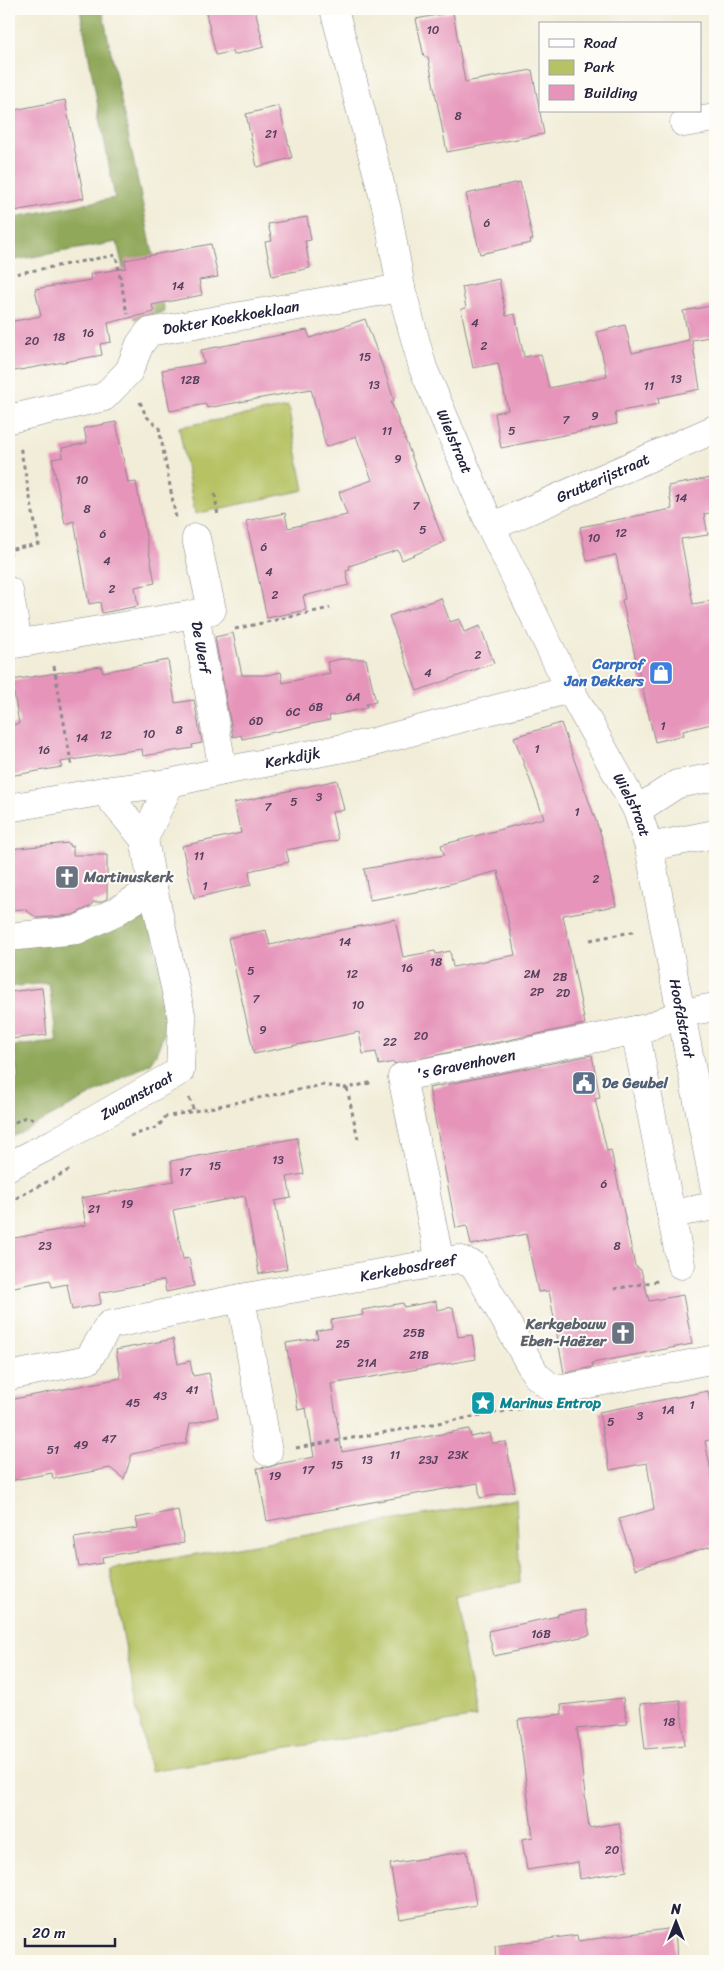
<svg xmlns="http://www.w3.org/2000/svg" width="724" height="1970" viewBox="0 0 724 1970" font-family="Sriracha,sans-serif">
<style>
.green{fill:#b6c264;stroke:#6c7250}
.forest{fill:#90a85a;stroke:#59654a}
.building{fill:#e694ba}
.lines{fill:none;stroke-linecap:round;stroke-linejoin:round}
.minor-casing{stroke:#8a888a;stroke-width:29}
.path{stroke:#8a888a;stroke-width:3;stroke-dasharray:4 4;stroke-linecap:butt}
.minor{stroke:#fff;stroke-width:28}
.labels{text-anchor:middle;dominant-baseline:central;stroke-width:4;stroke-linejoin:round;paint-order:stroke}
.number-label{font-size:12px;fill:#533e5b}
.street-label{font-size:15px;fill:#22223b;stroke:#fdfcf7}
.shop-label{font-size:15px;font-weight:bold;fill:#366cbe;stroke:#fdfcf7;text-anchor:end}
.worship-label{font-size:15px;font-weight:bold;fill:#5b616d;stroke:#fdfcf7;text-anchor:start}
.service-label{font-size:15px;font-weight:bold;fill:#4e5e75;stroke:#fdfcf7;text-anchor:start}
.culture-label{font-size:15px;font-weight:bold;fill:#0d838f;stroke:#fdfcf7;text-anchor:start}
</style>
<rect width="100%" height="100%" fill="#fdfcf7"/>
<filter id="ink" filterUnits="userSpaceOnUse"><feTurbulence type="fractalNoise" baseFrequency=".02" numOctaves="2"/><feDisplacementMap in="SourceGraphic" scale="10" xChannelSelector="R" yChannelSelector="G"/><feConvolveMatrix kernelMatrix="1 2 1 2 8 2 1 2 1" color-interpolation-filters="sRGB"/></filter>
<filter id="wash" filterUnits="userSpaceOnUse"><feTurbulence type="fractalNoise" baseFrequency=".0096" numOctaves="4" result="noise"/><feDisplacementMap in="SourceGraphic" scale="20" xChannelSelector="R" yChannelSelector="G"/><feGaussianBlur stdDeviation="1.12" result="paint"/><feColorMatrix in="noise" values="0 0 0 0 0 0 0 0 0 0 0 0 0 0 0 0 0 1.4 0 .05"/><feComposite in="paint" operator="in"/></filter>
<g filter="url(#wash)">
<rect width="100%" height="100%" fill="#f1edd8"/>
<path class="green" d="M288,407L304,490L195,514L179,427Z
M516,1499L520,1582L454,1597L476,1717L150,1771L110,1569Z"/>
<path class="forest" d="M80,9H102L165,312L135,319L117,242L9,261V218L115,198Z
M149,916L170,1018L156,1054L150,1063L9,1139V1080L18,1078L14,1046L57,1042L49,983L9,987V936Z"/>
<g id="blocks">
<path class="building" d="M205,9H255L264,47L233,55V51L216,55Z
M453,12L465,82L532,70L544,134L447,152L428,57H424L416,19Z
M65,100L84,198L9,212V111Z
M279,106L292,158L257,167L246,114Z
M520,182L533,240H530L531,243L480,254L466,194Z
M307,217L311,240L305,241L310,268L272,276L265,242L272,241L268,224Z
M211,244L218,277L199,280L202,295L152,305L154,312L108,323L111,342L100,344L102,355L9,372V322L41,316L35,289L91,280L90,274L126,268L125,260Z
M499,279L506,316L515,314L524,357L541,354L549,388L607,376L597,332L625,325L632,353L689,340L683,311L711,306L715,336L692,340L700,389L658,398L659,404L615,412L617,424L501,448L495,413L508,410L498,363L473,368L461,309L466,308L462,287Z
M365,319L389,384L394,401L391,402L444,542L402,560L398,550L349,566L350,570L346,571L349,585L303,596L306,610L267,618L246,521L285,513L288,528L347,515L339,492L372,480L356,436L326,447L311,389L207,408L206,404L170,411L162,370L204,363L201,350L307,330L310,338Z
M116,422L128,483L136,482L155,583L135,587L138,606L102,613L100,602L89,604L74,521L65,524L52,459L63,457L62,448L87,443L84,428Z
M715,477V512L704,514L708,535L681,539L693,604L715,600V723L683,731L684,735L655,742L622,600L625,599L616,555L587,561L580,527L672,509L668,486Z
M441,598L450,622L459,619L464,632L480,626L494,663L417,691L389,616Z
M233,633L242,675H268L281,672L283,683L330,673L327,662L341,659H366L376,702L366,704L367,708L329,716L330,720L242,739L241,735L233,737L215,637Z
M168,660L175,703L194,700L202,743L192,745L193,748L143,756L142,749L114,753L61,762L62,767L9,776V725L19,724L12,680L101,666L103,672Z
M561,723L601,835L616,906L563,915L585,1024L394,1064V1062L379,1065L376,1052L363,1054L359,1032L254,1054L228,938L266,930L270,945L395,919L403,957L435,951L436,954L450,951L453,967L515,955L498,871L427,890L370,900L364,869L444,855L441,845L544,818L514,737Z
M337,780L344,810L332,812L338,840L286,850L289,862L249,871L251,885L194,898L182,846L241,833L234,803Z
M69,843L70,847L73,846V855H107V899L100,902H93L91,906L73,915L37,918L24,909L9,910V849Z
M42,988L47,1035L9,1039V992Z
M592,1055L600,1098L595,1099L607,1151L611,1150L635,1266L641,1270L649,1301L683,1295L692,1344L592,1363L593,1367L564,1373L549,1291L538,1292L526,1234L471,1245L467,1226L456,1228L429,1088Z
M297,1138L304,1174L287,1177L291,1198L275,1201L287,1269L259,1274L245,1196L173,1210L183,1259L189,1258L194,1286L166,1292L164,1280L99,1293L101,1304L72,1310L67,1284L52,1287L50,1280L9,1288V1239L86,1225L81,1198L174,1181L171,1161Z
M436,1301L437,1310L453,1307L458,1337L472,1335L476,1359L331,1384L342,1452L469,1429L471,1437L490,1433L492,1443L506,1442L515,1491L480,1498L478,1483L267,1521L257,1468L270,1467L278,1464L314,1457L306,1408L298,1410L286,1343L318,1338L316,1331L332,1328L331,1320L363,1315L362,1310L403,1303L404,1307Z
M173,1339L178,1364L190,1361L193,1376L209,1373L218,1417L190,1424L186,1443L132,1454L124,1479L110,1468L53,1479L52,1473L9,1481V1434L14,1433L9,1400L121,1378L116,1350Z
M708,1391L715,1430V1439L705,1441L715,1492V1545L635,1569L619,1519L654,1509L647,1463L610,1470L599,1412Z
M178,1510L184,1543L102,1557L103,1563L79,1567L74,1538L138,1528L136,1518Z
M585,1610L590,1635L494,1656L488,1631L558,1616V1614Z
M623,1698L627,1724L577,1729L589,1828L619,1823L627,1871L580,1879L578,1862L527,1870L522,1839L533,1837L518,1720L562,1714L561,1705Z
M680,1700L685,1745L645,1749L640,1704Z
M467,1851L476,1905L400,1919L390,1864Z
M675,1928L677,1961H496L495,1946L577,1935L578,1941Z"/>
</g>
</g>
<g filter="url(#ink)">
<use href="#blocks" fill-opacity="0" stroke="#8a888a" stroke-width="1"/>
<g class="lines">
<defs>
<g id="minor">
<path id="s1" d="M334,9L387,210L401,288L423,368L491,527L570,689L637,810L649,847L715,1190"/>
<path d="M684,123L715,118"/>
<path id="s2" d="M9,419L104,397L129,371L140,344L149,332L401,288"/>
<path id="s3" d="M491,527L715,429"/>
<path id="s4" d="M196,538L212,610L195,614L223,771"/>
<path d="M9,591L18,643"/>
<path d="M9,645L195,614"/>
<path id="s5" d="M9,808L104,791L170,783L223,771L370,743L570,689"/>
<path d="M637,810L677,784L715,777"/>
<path d="M144,839L170,783"/>
<path d="M649,847L715,834"/>
<path d="M9,937L77,930L117,911L153,888"/>
<path d="M635,1030L671,1214"/>
<path id="s6" d="M9,1166L54,1143L180,1071L182,1019L153,888L144,839L104,791"/>
<path id="s7" d="M440,1262L402,1077L647,1028L682,1013L715,1007"/>
<path d="M681,1265L671,1214L715,1206"/>
<path d="M9,1376L88,1360L109,1325L241,1298"/>
<path id="s8" d="M268,1452L241,1298L458,1259L474,1265L536,1375L550,1387L563,1389L715,1359"/>
</g>
</defs>
<use href="#minor" class="minor-casing"/>
<path class="path" d="M9,275L116,255L127,314
M140,402L146,416L159,428L176,518
M215,494L218,517
M9,556L12,549L39,544L20,446
M235,629L330,608
M54,666L72,768
M590,940L637,931
M189,1098L194,1111
M9,1128C17,1120 24,1114 36,1120
M130,1136L158,1127L165,1117L322,1085L347,1088
M358,1139L347,1088L374,1082
M9,1202L71,1169
M614,1289L658,1281
M296,1448L529,1407"/>
<use href="#minor" class="minor"/>
</g>
</g>
<defs>
<symbol id="shop-square" viewBox="-11 -11 22 22"><rect x="-9" y="-9" width="18" height="18" rx="4" fill="#3f7fe0" stroke="#fdfcf7"/><path d="M-5-2.5h2.3a2.7 3.5 0 0 1 5.4 0H5L5.5 6h-11ZM-1.5-2.5h3a1.5 2.3 0 0 0-3 0Z" fill="#fff"/></symbol>
<symbol id="church-square" viewBox="-11 -11 22 22"><rect x="-9" y="-9" width="18" height="18" rx="4" fill="#6b7280" stroke="#fdfcf7"/><path d="M-1.2-6h2.4v3.5h3.3v2.4h-3.3V6h-2.4V-.1h-3.3v-2.4h3.3Z" fill="#fff"/></symbol>
<symbol id="civic-square" viewBox="-11 -11 22 22"><rect x="-9" y="-9" width="18" height="18" rx="4" fill="#5c6f8a" stroke="#fdfcf7"/><path d="M-.6-6.5H3V-4.5H.6V-3L4-1V1h2V6H-6V1h2V-1L-.6-3ZM-1.2 2.5V6h2.4V2.5Z" fill="#fff"/></symbol>
<symbol id="sight-square" viewBox="-11 -11 22 22"><rect x="-9" y="-9" width="18" height="18" rx="4" fill="#0f9aa8" stroke="#fdfcf7"/><path d="M0-6L1.8-2.2L6-1.7L2.9 1.2L3.7 5.4L0 3.3L-3.7 5.4L-2.9 1.2L-6-1.7L-1.8-2.2Z" fill="#fff"/></symbol>
</defs>
<g fill-rule="evenodd">
<use href="#shop-square" x="647" y="659" width="28" height="28"/>
<use href="#church-square" x="53" y="863" width="28" height="28"/>
<use href="#civic-square" x="570" y="1069" width="28" height="28"/>
<use href="#church-square" x="609" y="1319" width="28" height="28"/>
<use href="#sight-square" x="469" y="1389" width="28" height="28"/>
</g>
<g class="labels">
<g class="number-label">
<text x="433" y="30">10</text>
<text x="458" y="116">8</text>
<text x="271" y="134">21</text>
<text x="487" y="223">6</text>
<text x="178" y="286">14</text>
<text x="475" y="323">4</text>
<text x="88" y="333">16</text>
<text x="59" y="337">18</text>
<text x="32" y="341">20</text>
<text x="484" y="346">2</text>
<text x="365" y="357">15</text>
<text x="676" y="379">13</text>
<text x="190" y="380">12B</text>
<text x="374" y="385">13</text>
<text x="649" y="386">11</text>
<text x="595" y="416">9</text>
<text x="566" y="420">7</text>
<text x="387" y="431">11</text>
<text x="512" y="431">5</text>
<text x="398" y="459">9</text>
<text x="82" y="480">10</text>
<text x="681" y="498">14</text>
<text x="416" y="506">7</text>
<text x="87" y="509">8</text>
<text x="423" y="530">5</text>
<text x="621" y="533">12</text>
<text x="103" y="534">6</text>
<text x="594" y="538">10</text>
<text x="264" y="547">6</text>
<text x="107" y="561">4</text>
<text x="269" y="572">4</text>
<text x="112" y="589">2</text>
<text x="275" y="595">2</text>
<text x="478" y="655">2</text>
<text x="428" y="673">4</text>
<text x="353" y="697">6A</text>
<text x="316" y="707">6B</text>
<text x="293" y="712">6C</text>
<text x="256" y="721">6D</text>
<text x="663" y="726">1</text>
<text x="179" y="730">8</text>
<text x="149" y="734">10</text>
<text x="106" y="735">12</text>
<text x="82" y="738">14</text>
<text x="537" y="749">1</text>
<text x="44" y="750">16</text>
<text x="319" y="797">3</text>
<text x="294" y="802">5</text>
<text x="268" y="807">7</text>
<text x="577" y="812">1</text>
<text x="199" y="856">11</text>
<text x="596" y="879">2</text>
<text x="205" y="886">1</text>
<text x="345" y="942">14</text>
<text x="436" y="962">18</text>
<text x="407" y="968">16</text>
<text x="251" y="971">5</text>
<text x="352" y="974">12</text>
<text x="532" y="974">2M</text>
<text x="560" y="977">2B</text>
<text x="537" y="992">2P</text>
<text x="563" y="993">2D</text>
<text x="256" y="999">7</text>
<text x="358" y="1005">10</text>
<text x="263" y="1030">9</text>
<text x="421" y="1036">20</text>
<text x="390" y="1042">22</text>
<text x="278" y="1160">13</text>
<text x="215" y="1166">15</text>
<text x="185" y="1172">17</text>
<text x="604" y="1184">6</text>
<text x="127" y="1204">19</text>
<text x="94" y="1209">21</text>
<text x="45" y="1246">23</text>
<text x="617" y="1246">8</text>
<text x="414" y="1333">25B</text>
<text x="343" y="1344">25</text>
<text x="419" y="1355">21B</text>
<text x="367" y="1363">21A</text>
<text x="192" y="1390">41</text>
<text x="160" y="1396">43</text>
<text x="133" y="1403">45</text>
<text x="692" y="1405">1</text>
<text x="668" y="1410">1A</text>
<text x="640" y="1416">3</text>
<text x="611" y="1422">5</text>
<text x="109" y="1439">47</text>
<text x="81" y="1445">49</text>
<text x="53" y="1450">51</text>
<text x="395" y="1455">11</text>
<text x="458" y="1455">23K</text>
<text x="367" y="1460">13</text>
<text x="428" y="1460">23J</text>
<text x="337" y="1465">15</text>
<text x="308" y="1470">17</text>
<text x="275" y="1476">19</text>
<text x="541" y="1634">16B</text>
<text x="669" y="1722">18</text>
<text x="612" y="1850">20</text>
</g>
<g class="street-label">
<text stroke="none"><textPath href="#s2" startOffset="261">Dokter Koekkoeklaan</textPath></text>
<text stroke="none"><textPath href="#s1" startOffset="450">Wielstraat</textPath></text>
<text stroke="none"><textPath href="#s3" startOffset="122">Grutterijstraat</textPath></text>
<text stroke="none"><textPath href="#s4" startOffset="125">De Werf</textPath></text>
<text stroke="none"><textPath href="#s5" startOffset="288">Kerkdijk</textPath></text>
<text stroke="none"><textPath href="#s1" startOffset="855">Wielstraat</textPath></text>
<text stroke="none"><textPath href="#s1" startOffset="1075">Hoofdstraat</textPath></text>
<text stroke="none"><textPath href="#s7" startOffset="254">'s Gravenhoven</textPath></text>
<text stroke="none"><textPath href="#s6" startOffset="146">Zwaanstraat</textPath></text>
<text stroke="none"><textPath href="#s8" startOffset="326">Kerkebosdreef</textPath></text>
</g>
<g class="shop-label">
<text x="644" y="664">Carprof<tspan x="644" dy="17">Jan Dekkers</tspan></text>
</g>
<g class="worship-label">
<text x="84" y="877">Martinuskerk</text>
<text x="606" y="1324" text-anchor="end">Kerkgebouw<tspan x="606" dy="17">Eben-Haëzer</tspan></text>
</g>
<g class="service-label">
<text x="602" y="1083">De Geubel</text>
</g>
<g class="culture-label">
<text x="500" y="1403">Marinus Entrop</text>
</g>
</g>
<rect width="724" height="1970" fill="none" stroke="#fdfcf7" stroke-width="30"/>
<rect x="539" y="22" width="162" height="90" fill="#fdfcf7" stroke="#a5a5ac"/>
<rect x="549" y="39" width="25" height="8" fill="#ffffff" stroke="#a5a5ac"/>
<text x="584" y="48" font-size="15" fill="#22223b">Road</text>
<rect x="549" y="60" width="25" height="15" fill="#b6c264" stroke="#a5a5ac"/>
<text x="584" y="72" font-size="15" fill="#22223b">Park</text>
<rect x="549" y="85" width="25" height="15" fill="#e694ba" stroke="#a5a5ac"/>
<text x="584" y="98" font-size="15" fill="#22223b">Building</text>
<g transform="translate(676 1922)" stroke="#fdfcf7" stroke-width="4" paint-order="stroke">
<path d="M0-4L9 19L0 12L-9 19Z" fill="#22223b"/>
<text y="-8" font-size="14" font-weight="bold" text-anchor="middle" fill="#22223b">N</text>
</g>
<path d="M25 1938v8h90v-8" fill="none" stroke="#22223b" stroke-width="2.5"/>
<text x="32" y="1938" font-size="15" fill="#22223b" stroke="#fdfcf7" stroke-width="4" paint-order="stroke">20 m</text>
</svg>
